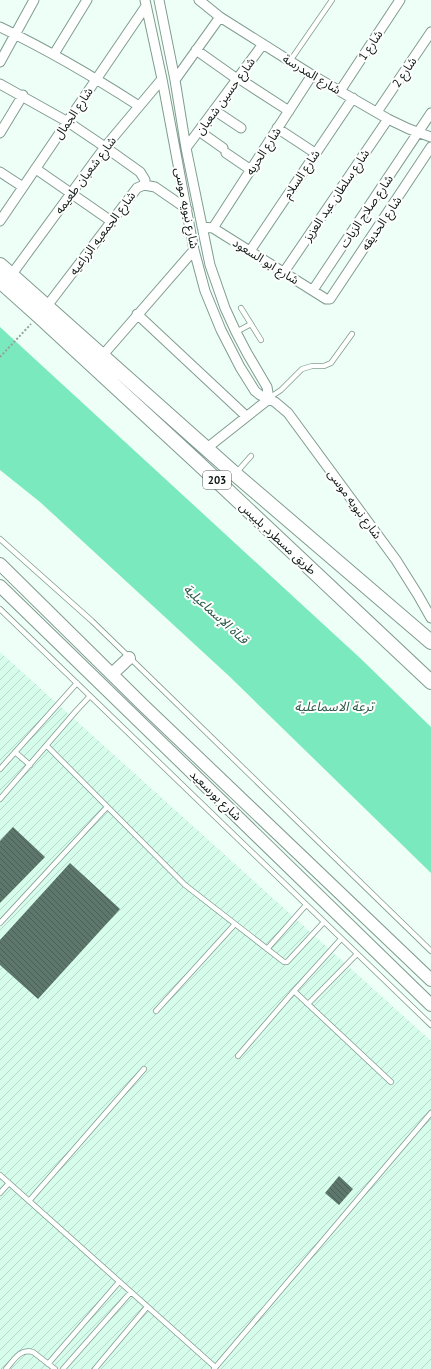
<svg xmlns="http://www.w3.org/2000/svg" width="431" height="1369" viewBox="0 0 431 1369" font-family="'PT Sans','Noto Sans Arabic',sans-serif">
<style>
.industrial{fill:url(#industrial-furrows)}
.water{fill:#7be9be}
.building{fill:url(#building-back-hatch)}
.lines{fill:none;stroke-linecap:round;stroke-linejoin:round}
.service-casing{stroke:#819c90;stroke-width:6}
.minor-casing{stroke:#819c90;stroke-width:11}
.secondary-casing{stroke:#819c90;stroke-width:14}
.primary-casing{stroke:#819c90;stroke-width:16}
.path{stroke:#94a39c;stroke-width:2;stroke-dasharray:2 2;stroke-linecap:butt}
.service{stroke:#fff;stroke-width:4.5}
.minor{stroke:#fff;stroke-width:9}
.secondary{stroke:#fff;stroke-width:12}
.primary{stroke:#fff;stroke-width:14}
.labels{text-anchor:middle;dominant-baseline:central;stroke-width:4;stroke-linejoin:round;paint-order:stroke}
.shield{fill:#fff;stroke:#565d5a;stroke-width:1}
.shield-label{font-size:11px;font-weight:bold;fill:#0d1813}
.street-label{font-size:12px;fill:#0d1813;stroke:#fff}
.water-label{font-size:13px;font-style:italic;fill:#2a5846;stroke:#fff}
</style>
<defs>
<pattern id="industrial-furrows" width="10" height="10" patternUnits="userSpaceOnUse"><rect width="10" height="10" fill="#d6fceb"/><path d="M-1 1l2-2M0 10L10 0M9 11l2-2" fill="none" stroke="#b6d7c9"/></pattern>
<pattern id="building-back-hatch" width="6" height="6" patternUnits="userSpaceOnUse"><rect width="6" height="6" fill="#5d776c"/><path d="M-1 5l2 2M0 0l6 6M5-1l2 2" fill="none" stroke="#4b6158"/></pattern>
</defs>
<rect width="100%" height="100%" fill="#edfff6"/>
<path class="industrial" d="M0,652L431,1041V1369H0Z"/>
<path class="water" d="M0,327L360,658L431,727V873L229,676L40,502L0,470Z"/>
<path class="building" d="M13,827L45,857L0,903V841Z
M70,863L120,909L38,999L0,965V940Z
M339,1176L353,1189L339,1205L325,1193Z"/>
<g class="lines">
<defs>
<path id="service" d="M290,61L332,0
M241,308L261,340
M236,332L251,324
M269,398L281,390L302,369L312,366H324L331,363L352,334
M236,473L251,456
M0,539L92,621L431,951
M0,609L431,1025
M47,746L185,885L284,962H287L324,922
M15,752L30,765
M0,769L77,683
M0,799L76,711L90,696
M0,923L107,807
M267,949L306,905
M294,991L391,1082
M308,1004L357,954
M156,1011L235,924
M238,1056L294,991L341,939
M0,1175L215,1367
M0,1193L9,1183
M29,1201L144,1069
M48,1364L119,1282
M6,1369C14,1360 20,1348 33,1352L55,1369
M63,1369L130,1293
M95,1369L147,1307
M214,1369L431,1113"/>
<path id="minor" d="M145,0L162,79L194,250L205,291L221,330L240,367L255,391L260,395L275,402L288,413L396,560L418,595L431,618
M159,0L175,80L186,148L210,265L225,308L236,332L247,353L267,387L269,399
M199,0L220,17L312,75L388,119L409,129L431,137
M0,27C48,50 94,77 139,106
M196,50L237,79
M54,54L87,0
M0,62L34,0
M238,78L289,111
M175,80L220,17
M0,84L68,122L105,147L140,172L145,180L144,185
M340,91L400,0
M214,110L241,128
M377,112L431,32
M277,128L315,153
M199,131L223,148
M0,133L23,95
M186,148L263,44
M226,153L251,170
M36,169L111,221
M0,172L23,187
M0,221L146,6
M202,227L213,228L326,299H330L431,147
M213,228L312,75
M250,251L353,98
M284,272L388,119
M12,274L105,147L162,79
M313,290L431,113
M47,306L137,188L144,185L155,187L187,209
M137,314L246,416
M102,356L194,250
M207,448L269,399"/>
<path id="secondary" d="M0,564L144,706L431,980
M0,586L431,1005
M112,674L129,658"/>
<path id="primary" d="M0,265L235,474L431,642
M0,281L39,316L196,461L431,682"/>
</defs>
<use href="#service" class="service-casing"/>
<use href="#minor" class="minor-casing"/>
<use href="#secondary" class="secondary-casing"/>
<use href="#primary" class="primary-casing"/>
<path class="path" d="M0,357L31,324"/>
<use href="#service" class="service"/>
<use href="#minor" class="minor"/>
<use href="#secondary" class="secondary"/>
<use href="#primary" class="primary"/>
</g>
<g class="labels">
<rect class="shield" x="203" y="471" width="28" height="18" rx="3"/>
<g class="shield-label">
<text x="217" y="480">203</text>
</g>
<g class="street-label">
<text transform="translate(370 45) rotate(-56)">شارع 1</text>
<text transform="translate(404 72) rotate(-56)">شارع 2</text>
<text transform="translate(312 74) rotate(31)">شارع المدرسة</text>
<text transform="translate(225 96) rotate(-54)">شارع حسين شعبان</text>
<text transform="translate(73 113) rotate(-56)">شارع الجمال</text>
<text transform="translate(263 151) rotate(-57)">شارع الحريه</text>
<text transform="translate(301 174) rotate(-56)">شارع السلام</text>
<text transform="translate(85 175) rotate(-53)">شارع شعبان طعيمه</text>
<text transform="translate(336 195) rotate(-56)">شارع سلطان عبد العزيز</text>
<text transform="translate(187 208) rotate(79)">شارع نبويه موسى</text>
<text transform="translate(366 211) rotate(-56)">شارع صلاح الزيات</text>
<text transform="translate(381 223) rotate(-56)">شارع الحديقه</text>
<text transform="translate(102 233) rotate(-53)">شارع الجمعيه الزراعيه</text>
<text transform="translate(266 261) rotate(32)">شارع ابو السعود</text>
<text transform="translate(355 504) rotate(54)">شارع نبويه موسى</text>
<text transform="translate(278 538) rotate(43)">طريق مسطرد, بلبيس</text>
<text transform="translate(216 795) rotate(44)">شارع بورسعيد</text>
</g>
<g class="water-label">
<text transform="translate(216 614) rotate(42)">قناة الإسماعيلية</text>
<text x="334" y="706">ترعة الاسماعلية</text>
</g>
</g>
</svg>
